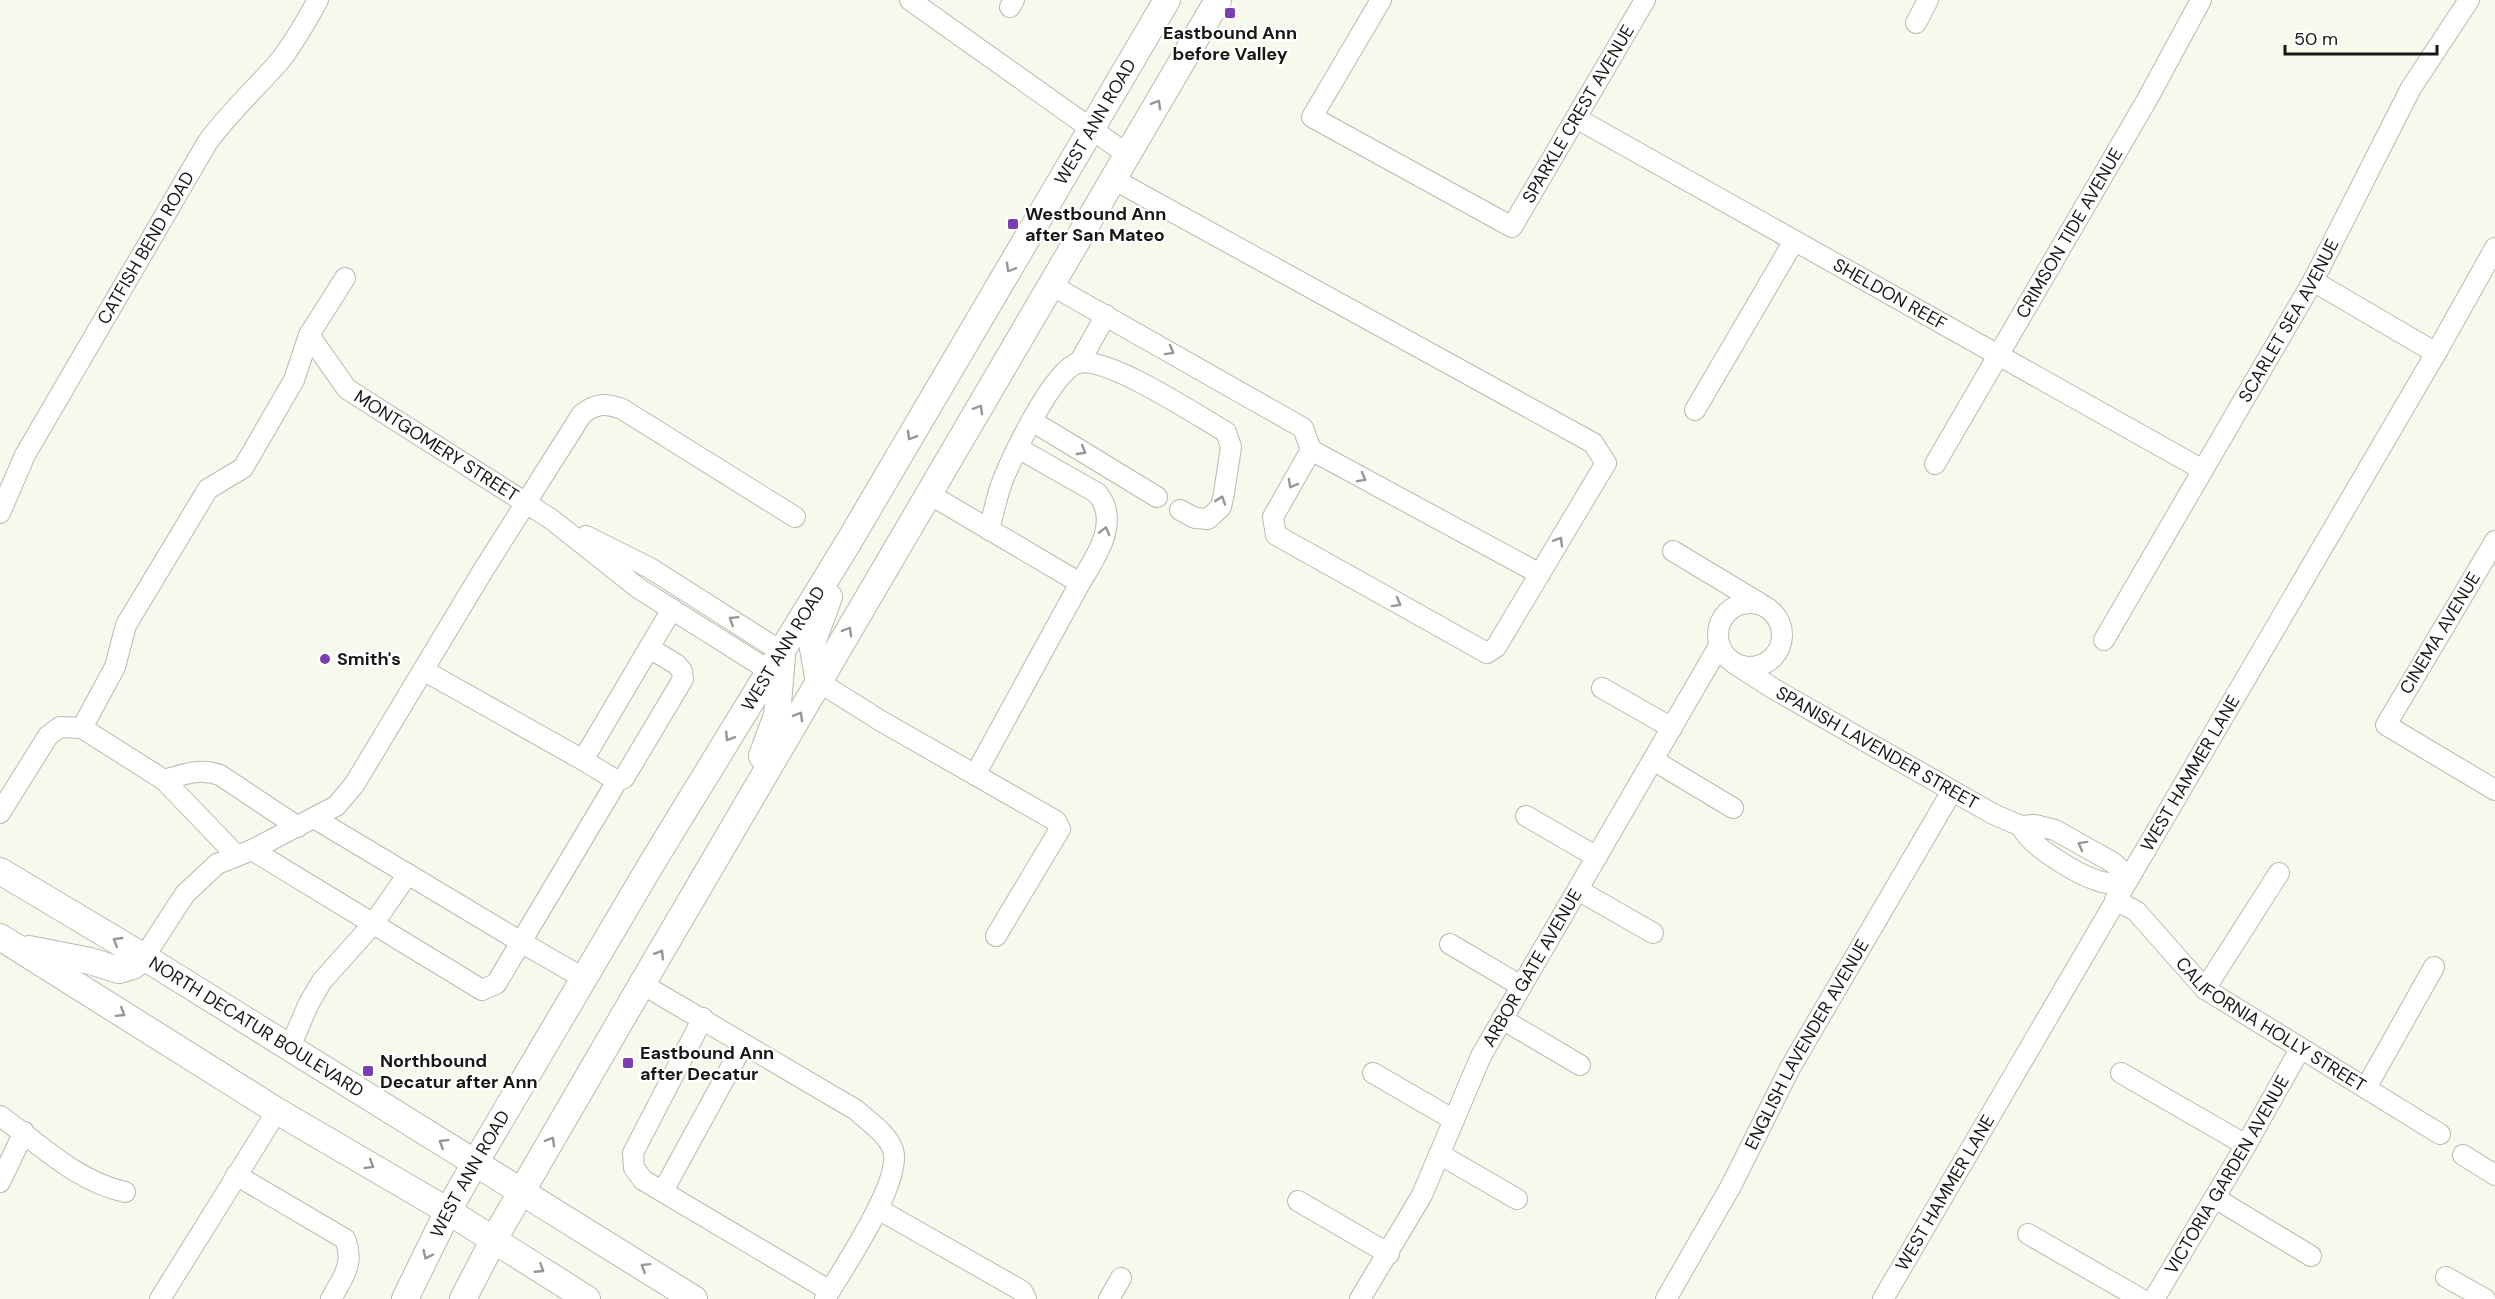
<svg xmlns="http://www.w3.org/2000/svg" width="2495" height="1299" viewBox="0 0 2495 1299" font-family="'DM Sans',sans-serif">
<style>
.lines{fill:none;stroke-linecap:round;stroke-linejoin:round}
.minor-casing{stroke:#b7bbaf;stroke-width:22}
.major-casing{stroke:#b7bbaf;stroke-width:28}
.minor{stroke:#fff;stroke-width:20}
.major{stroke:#fff;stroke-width:26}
.oneway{stroke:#969795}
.poi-dot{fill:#7a3db3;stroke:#fff;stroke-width:2}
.labels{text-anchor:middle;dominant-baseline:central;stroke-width:4.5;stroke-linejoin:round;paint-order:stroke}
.poi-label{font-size:18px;font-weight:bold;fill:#161814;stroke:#fff;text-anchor:start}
.street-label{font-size:18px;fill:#161814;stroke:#fff}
</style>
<rect width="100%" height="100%" fill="#f5faed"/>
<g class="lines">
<defs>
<g id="minor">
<path d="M910,0L1128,155"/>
<path id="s1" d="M1381,0L1312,117L1512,227L1645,0"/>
<path d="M1010,7L1014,0"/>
<path d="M1916,23L1928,0"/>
<path id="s2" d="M1576,118L2203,470"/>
<path d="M2313,281L2436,353"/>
<path d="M1051,285L1303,428L1311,450L1273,517L1276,535L1487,653L1496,647L1606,463L1593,443L1113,179"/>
<path id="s3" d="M309,335L347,389L551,519L638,588L770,671"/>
<path d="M1079,363L1106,315"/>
<path d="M1695,410L1794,241"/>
<path d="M1032,421L1157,497"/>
<path d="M1018,448L1097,493C1121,521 1096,557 1080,583"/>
<path d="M1311,450L1540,574"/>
<path id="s4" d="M1935,464L2148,98L2201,0"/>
<path d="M929,494L1080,583L975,775"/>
<path id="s5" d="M0,513L25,455L207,143C228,114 254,90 278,63C294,44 306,21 318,0"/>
<path d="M989,530C993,515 996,500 1001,485C1010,461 1053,369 1078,363C1108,356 1198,416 1226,432L1231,447L1224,493L1221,507L1208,519L1195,518L1180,510"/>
<path d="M586,536L650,568L782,652"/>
<path d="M2495,541L2386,725L2495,790"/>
<path d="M1673,551L1761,604"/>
<circle cx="1750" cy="635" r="32"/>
<path id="s6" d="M2104,640L2313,281L2411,88L2469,0"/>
<path id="s7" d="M1735,664L1774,689L1993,814L2021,826L2035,825L2055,830L2112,862L2118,867L2125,882C2117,883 2110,884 2102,882C2080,876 2030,847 2021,826"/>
<path d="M423,670L583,760"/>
<path d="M819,682L881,721L1056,821L1060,829L996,936"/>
<path d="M1602,688L1672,728"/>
<path d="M82,728L164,780L237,856"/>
<path d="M1653,760L1733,808"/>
<path d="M164,780C184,774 200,768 220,775L298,827"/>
<path d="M617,781L583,760L672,609"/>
<path d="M0,813L48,736L60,727L82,728L115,667L126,625L208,489L243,468L294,380L309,335L345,278"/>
<path d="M1526,816L1597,857"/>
<path d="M314,818L521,942L617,781L624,778L683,679L682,671L676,664L649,648"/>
<path d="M252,850L482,990L496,984L521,942L583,978"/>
<path d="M1578,890L1653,933"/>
<path id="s8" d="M2115,900L2136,911L2205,989L2440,1134"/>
<path d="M1450,944L1521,986"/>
<path d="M144,957L185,894L217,864L252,850L336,806L354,785L484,569L582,414C597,403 605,403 622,409L795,517"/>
<path d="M642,984L856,1110C868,1121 888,1134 893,1150C903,1181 842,1270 825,1299"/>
<path d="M2205,989L2279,873"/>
<path d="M703,1018L633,1153L634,1168L643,1180L830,1291"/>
<path d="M1502,1019L1580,1065"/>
<path d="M290,1047L309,1003L322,981L373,924L408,874"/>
<path d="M1373,1073L1454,1120"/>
<path d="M2121,1073L2246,1145"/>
<path d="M2366,1088L2434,967"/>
<path d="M0,1116C39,1143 77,1182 125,1192"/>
<path d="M1439,1154L1517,1199"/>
<path d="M2463,1155L2495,1175"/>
<path d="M236,1175L345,1239C355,1264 343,1277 331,1299"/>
<path d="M0,1182L24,1132"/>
<path d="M663,1191L743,1045"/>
<path d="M2215,1198L2311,1256"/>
<path d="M1298,1201L1389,1254"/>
<path d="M878,1209L1022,1291L1026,1299"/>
<path d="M2028,1234L2141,1299"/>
<path d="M2446,1277L2485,1299"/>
<path d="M160,1299L277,1111"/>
<path d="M1109,1299L1121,1278"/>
<path id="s9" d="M1360,1299L1422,1195L1481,1056L1719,646"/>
<path id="s10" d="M1666,1299L1731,1186L1790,1068L1952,791"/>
<path id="s11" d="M1883,1299L2436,353L2495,248"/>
<path id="s12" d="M2154,1299L2246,1145L2300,1049"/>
</g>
<g id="major">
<path d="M819,682L812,643L829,597"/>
<path d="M762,756L777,715L782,657"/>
<path id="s13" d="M0,871L144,957L694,1299"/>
<path d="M0,937L277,1111L448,1211L587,1299"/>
<path d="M29,949L90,961L119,970L133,966L144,957"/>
<path id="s14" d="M405,1299L448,1211L475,1163L652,863L848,543L1167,0"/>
<path d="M463,1299L494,1239L642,984L1218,0"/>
</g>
</defs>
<use href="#minor" class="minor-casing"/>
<use href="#major" class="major-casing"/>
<use href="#minor" class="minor"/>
<use href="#major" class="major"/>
</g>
<defs><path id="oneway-chevron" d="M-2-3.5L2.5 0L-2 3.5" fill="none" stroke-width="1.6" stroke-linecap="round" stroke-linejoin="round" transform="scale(1.5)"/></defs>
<g class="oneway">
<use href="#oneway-chevron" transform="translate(1157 104) rotate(-60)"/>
<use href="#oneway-chevron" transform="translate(1010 268) rotate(120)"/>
<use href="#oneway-chevron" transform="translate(1170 351) rotate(29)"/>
<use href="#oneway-chevron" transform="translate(979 409) rotate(-60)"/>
<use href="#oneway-chevron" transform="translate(911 436) rotate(120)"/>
<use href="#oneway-chevron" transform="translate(1082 451) rotate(31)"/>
<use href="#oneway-chevron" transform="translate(1362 478) rotate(29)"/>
<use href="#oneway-chevron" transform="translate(1292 484) rotate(119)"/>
<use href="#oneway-chevron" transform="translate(1221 500) rotate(-71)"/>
<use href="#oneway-chevron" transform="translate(1105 531) rotate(-76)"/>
<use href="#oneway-chevron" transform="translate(1559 541) rotate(-59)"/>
<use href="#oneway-chevron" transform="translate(1397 603) rotate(29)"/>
<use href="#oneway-chevron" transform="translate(733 620) rotate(-148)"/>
<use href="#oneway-chevron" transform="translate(848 631) rotate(-60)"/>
<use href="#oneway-chevron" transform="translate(799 716) rotate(-60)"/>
<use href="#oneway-chevron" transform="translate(729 737) rotate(122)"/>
<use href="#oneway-chevron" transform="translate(2082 845) rotate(-151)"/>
<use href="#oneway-chevron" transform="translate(117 941) rotate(-149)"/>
<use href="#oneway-chevron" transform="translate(660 954) rotate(-59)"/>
<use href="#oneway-chevron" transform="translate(121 1013) rotate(32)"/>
<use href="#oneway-chevron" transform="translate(551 1141) rotate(-60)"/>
<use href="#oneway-chevron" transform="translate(443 1143) rotate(-148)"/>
<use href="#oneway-chevron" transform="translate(370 1165) rotate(31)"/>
<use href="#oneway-chevron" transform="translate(427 1255) rotate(116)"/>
<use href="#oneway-chevron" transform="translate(645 1267) rotate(-148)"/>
<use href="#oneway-chevron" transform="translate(540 1269) rotate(33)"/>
</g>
<g class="poi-dot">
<rect x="1224" y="7" width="12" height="12" rx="3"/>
<rect x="1007" y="218" width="12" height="12" rx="3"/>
<circle cx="325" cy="659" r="6"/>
<rect x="622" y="1057" width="12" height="12" rx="3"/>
<rect x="362" y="1065" width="12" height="12" rx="3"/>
</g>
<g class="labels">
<g class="poi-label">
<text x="1230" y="33" text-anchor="middle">Eastbound Ann<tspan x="1230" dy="21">before Valley</tspan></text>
<text x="1025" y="214">Westbound Ann<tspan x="1025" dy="21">after San Mateo</tspan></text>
<text x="337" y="659">Smith's</text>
<text x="640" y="1053">Eastbound Ann<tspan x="640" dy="21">after Decatur</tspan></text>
<text x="380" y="1061">Northbound<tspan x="380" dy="21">Decatur after Ann</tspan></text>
</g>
<g class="street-label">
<text stroke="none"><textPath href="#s1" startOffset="495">SPARKLE CREST AVENUE</textPath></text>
<text stroke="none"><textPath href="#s14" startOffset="1365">WEST ANN ROAD</textPath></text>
<text stroke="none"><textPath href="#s4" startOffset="267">CRIMSON TIDE AVENUE</textPath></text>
<text stroke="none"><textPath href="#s5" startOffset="303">CATFISH BEND ROAD</textPath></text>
<text stroke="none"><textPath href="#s2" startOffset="360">SHELDON REEF</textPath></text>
<text stroke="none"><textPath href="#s6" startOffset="369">SCARLET SEA AVENUE</textPath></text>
<text stroke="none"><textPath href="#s3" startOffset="172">MONTGOMERY STREET</textPath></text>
<text transform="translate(2440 633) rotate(-59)">CINEMA AVENUE</text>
<text stroke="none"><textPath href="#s14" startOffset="753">WEST ANN ROAD</textPath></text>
<text stroke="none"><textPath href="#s7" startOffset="165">SPANISH LAVENDER STREET</textPath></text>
<text stroke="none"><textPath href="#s11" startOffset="609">WEST HAMMER LANE</textPath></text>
<text stroke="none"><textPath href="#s9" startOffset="374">ARBOR GATE AVENUE</textPath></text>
<text stroke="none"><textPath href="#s8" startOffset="202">CALIFORNIA HOLLY STREET</textPath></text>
<text stroke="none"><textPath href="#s13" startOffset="300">NORTH DECATUR BOULEVARD</textPath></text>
<text stroke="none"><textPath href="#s10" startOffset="291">ENGLISH LAVENDER AVENUE</textPath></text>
<text stroke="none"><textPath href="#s14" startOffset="141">WEST ANN ROAD</textPath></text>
<text stroke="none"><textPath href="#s12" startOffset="144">VICTORIA GARDEN AVENUE</textPath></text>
<text stroke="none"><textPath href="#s11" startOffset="123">WEST HAMMER LANE</textPath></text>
</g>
</g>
<path d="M2285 45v9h152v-9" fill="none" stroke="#161814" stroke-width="3"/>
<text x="2294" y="45" font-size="18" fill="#161814" stroke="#ffffff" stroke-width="4.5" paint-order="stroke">50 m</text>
</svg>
